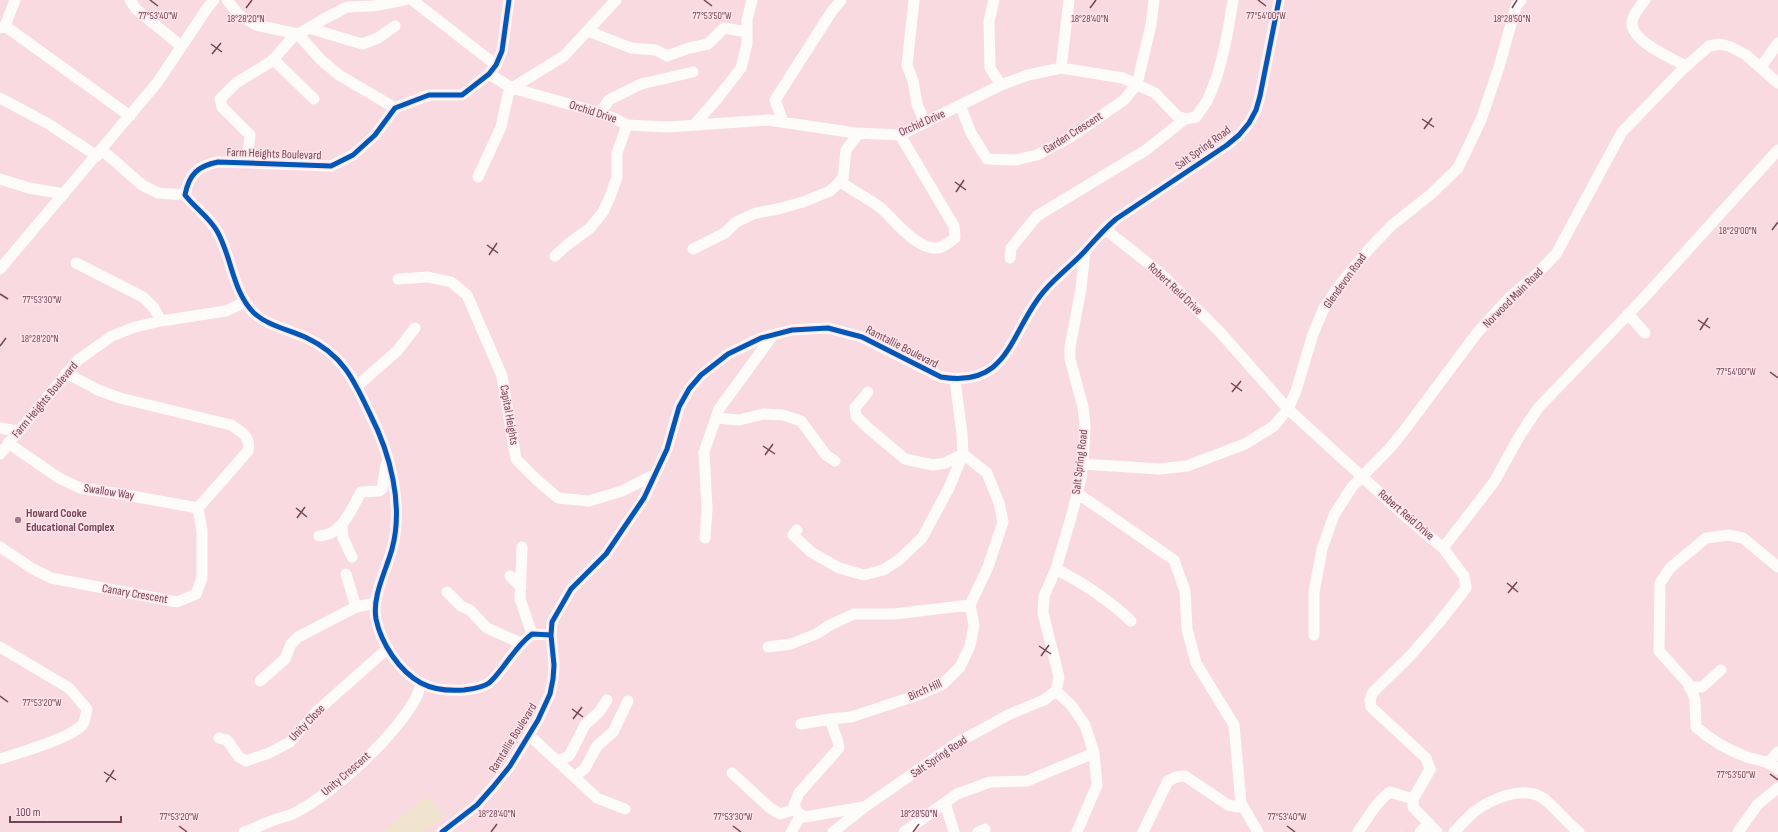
<svg xmlns="http://www.w3.org/2000/svg" width="1778" height="832" viewBox="0 0 1778 832" font-family="'Sofia Sans Condensed',sans-serif">
<style>
.residential{fill:#f9dae0;fill-rule:evenodd}
.green{fill:#f0e4cf}
.lines{fill:none;stroke-linecap:round;stroke-linejoin:round}
.minor{stroke:#fefbfb;stroke-width:11}
.cycleway-casing{stroke:#ffe5e9;stroke-width:8}
.cycleway{stroke:#0057b8;stroke-width:5}
.ticks{fill:none;stroke:#754458;stroke-width:1.5}
.poi-dot{fill:#a27c8a;stroke:#ffe5e9;stroke-width:1.5}
.labels{text-anchor:middle;dominant-baseline:central;stroke-width:3;stroke-linejoin:round;paint-order:stroke}
.street-label{font-size:12px;fill:#754458;stroke:#ffe5e9}
.poi-label{font-size:12px;font-weight:bold;fill:#754458;stroke:#ffe5e9;text-anchor:start}
.ticks-label{font-size:10px;text-anchor:middle;fill:#754458;stroke:#ffe5e9;stroke-width:3;stroke-linejoin:round;paint-order:stroke}
</style>
<rect width="100%" height="100%" fill="#f6e5e7"/>
<path class="residential" d="M0,0H1778V832H1401L1404,825L1400,832H0ZM1456,599L1377,697L1375,695ZM1427,758L1438,770L1417,804Z"/>
<path class="green" d="M428,796L444,817L424,832H382Z"/>
<g class="lines">
<path class="minor" d="M130,0L136,9L181,46
M227,0L239,15L256,25L298,34L321,60L339,75L395,108
M412,0L496,65
M509,0L502,51L496,65L489,74L462,95H429L395,108L375,135L353,155L331,166L218,162C198,166 189,174 185,195C195,208 209,217 217,231C232,257 232,291 254,313C268,326 290,330 307,338C343,355 354,380 370,414C390,453 404,505 392,549C386,571 372,596 376,619C381,643 399,671 421,683C434,690 450,691 464,690C472,689 482,688 489,683C494,679 499,672 503,667C512,655 520,643 532,634L551,635
M914,0L907,65L913,81L917,104L925,123
M994,0L989,21L990,68L1001,85
M1645,0C1640,6 1633,14 1632,22C1630,41 1673,59 1686,66
M5,26L130,116
M0,28L5,26L15,0
M309,28L362,44L378,38L395,26
M588,31L631,48L656,50L667,56L689,48L708,44L724,28L747,32
M273,59L314,99
M1761,67L1778,43
M1061,68L1069,0
M489,74L512,88L600,113L616,119L627,125L668,127L768,120L855,133L900,135L1001,85L1028,75L1061,68L1123,78L1155,93L1177,116L1185,119L1196,117C1200,111 1205,105 1208,99C1222,69 1228,32 1233,0
M512,88L564,56L616,0
M0,98L47,123L97,156
M960,105L971,133L987,159L1016,160L1037,155L1069,138L1124,100L1137,84L1151,25L1154,0
M600,113L609,100L641,84L693,72
M783,122L775,100L832,11L841,0
M694,125L717,99L741,68L747,44V20L752,0
M102,150L142,185L158,193L185,195
M247,163L250,135L222,107L220,99L236,83L272,61L292,38L322,20L347,7L372,6L405,0
M478,177L501,127L510,86
M0,179L29,188L64,194
M840,181C853,192 869,198 882,209C896,222 913,245 933,248C941,250 949,242 955,238L954,226L900,135
M1105,229L1159,272L1218,330L1288,409L1405,516L1443,548L1464,576L1466,588L1438,624L1410,656L1373,692L1370,700L1371,707L1426,758L1430,769L1413,799V807L1437,832
M693,249L725,233L736,222L756,213L778,209L803,202L830,191L843,179L846,150L859,133
M555,256L567,245L590,228L603,212L610,197L617,177V153L627,125
M1010,258L1011,248L1037,216L1146,150L1185,119
M76,263L143,297L154,308L161,321
M0,269L157,83L208,7L214,0
M398,279L428,277L451,282L467,295L502,376L516,459L538,481L558,498L589,501L622,491L654,475
M1628,314L1645,333
M357,386L397,351L415,328
M716,418L739,420L763,414L783,415L801,421L826,455L835,461
M0,428L18,431
M8,443L59,478L80,488L121,494L198,508
M0,454L78,360L112,336L135,327L161,321L226,311L245,302
M1082,464L1160,469L1187,466L1245,444L1274,426L1288,409L1296,391L1313,334L1324,308L1342,282L1369,249L1392,225L1430,195L1458,168L1481,120L1499,67L1516,6L1521,0
M1077,493L1174,560L1185,591L1187,629L1196,663L1234,725L1241,803L1238,807L1228,805L1185,776L1176,777L1168,781L1143,832
M342,525L343,538L352,557
M797,530L793,535L811,552L839,568L864,575L883,570L899,560L922,538L949,488L963,454L945,463L933,465L905,459L868,428L856,416L855,408L868,392
M319,536C342,535 351,510 361,492L379,491L382,489L386,465
M705,538L707,509L704,452L719,409L773,335
M0,547L33,569L51,578L177,602L196,594L202,578V531L198,508L248,451C251,437 242,432 231,425L120,398L98,390L66,373
M522,547L520,599L532,634
M1443,548L1494,482L1519,437L1538,408L1641,301L1778,150
M1778,567L1743,538L1729,535L1706,538L1670,568L1660,583L1659,651L1687,682L1692,691L1695,700L1696,727C1711,740 1727,750 1747,757C1759,761 1767,760 1778,769
M1056,569C1083,583 1109,600 1131,621
M346,574L356,607
M510,576L521,587
M447,592L461,606L470,610L487,628L521,643
M1314,635V592L1322,549L1334,515L1352,487L1389,449L1403,432L1477,333L1510,297L1536,275L1556,254L1622,132L1681,71L1709,46L1720,44L1731,47L1746,55L1778,83
M0,647L69,688L87,709C86,714 85,721 83,724C73,738 18,753 0,759
M768,647L791,644L816,634L832,624L854,614H894L970,605
M260,681L285,659L291,644L298,637L356,607L375,603
M1689,687H1702L1721,670
M1056,691L1071,705L1085,725L1094,753L1097,785L1077,832
M801,724L830,719
M529,735L597,798L625,809
M219,738L227,740L239,757L246,761L269,753L290,742L317,711L388,648
M557,761L569,756L585,725L599,712L607,700
M1769,762L1778,752
M732,773L770,808L780,814L796,809
M575,777L585,768L597,746L613,732L628,701
M945,803L954,832
M1241,803L1258,832
M863,807L805,817L798,813L794,805L799,793L839,748L838,742L830,719L851,717L918,695L943,684L960,667L970,646L974,625L970,605L988,567L1003,522L999,503L987,473L963,454L962,434L955,380
M244,832C253,829 261,825 269,822C278,818 286,817 295,813C335,791 389,742 413,703C417,697 419,690 422,683
M442,832L477,805L493,787L510,766L538,720L550,694L553,679L554,665L551,635L552,622L571,589L606,554L644,498L667,449L679,407L689,389L701,375L728,354L761,338L792,330L828,328L862,337L941,377C1011,389 1010,329 1045,290C1057,276 1072,265 1084,252C1095,240 1104,229 1116,219L1227,145L1239,135L1249,123L1256,110L1260,96L1279,0
M791,832L801,815
M833,832L866,806L957,743L1008,715L1044,700L1056,691L1059,677L1043,613L1044,596L1056,569L1072,514L1081,478L1084,449L1085,426L1083,407L1070,359V347L1081,289L1085,251
M904,832L957,794L990,782L1027,781L1094,753
M978,832L985,829
M1358,832C1368,818 1376,802 1390,792L1413,799
M1420,832L1429,823
M1454,832C1460,826 1467,818 1474,812C1491,799 1522,785 1543,798C1555,807 1566,822 1579,832
M1738,832L1758,804L1778,788"/>
<defs>
<path id="cycleway" d="M509,0L502,51L496,65L489,74L462,95H429L395,108L375,135L353,155L331,166L218,162C198,166 189,174 185,195C195,208 209,217 217,231C232,257 232,291 254,313C268,326 290,330 307,338C343,355 354,380 370,414C390,453 404,505 392,549C386,571 372,596 376,619C381,643 399,671 421,683C434,690 450,691 464,690C472,689 482,688 489,683C494,679 499,672 503,667C512,655 520,643 532,634L551,635
M442,832L477,805L493,787L510,766L538,720L550,694L553,679L554,665L551,635L552,622L571,589L606,554L644,498L667,449L679,407L689,389L701,375L728,354L761,338L792,330L828,328L862,337L941,377C1011,389 1010,329 1045,290C1057,276 1072,265 1084,252C1095,240 1104,229 1116,219L1227,145L1239,135L1249,123L1256,110L1260,96L1279,0"/>
</defs>
<use href="#cycleway" class="cycleway-casing"/>
<use href="#cycleway" class="cycleway"/>
</g>
<path class="ticks" d="M150,0L158,6M704,0L712,6M1258,0L1266,6M246,8L252,0M1090,8L1096,0M1512,8L1517,0M211,44L222,52M212,54L221,43M1422,119L1434,127M1424,129L1432,118M955,182L966,190M956,192L964,180M1772,230L1778,222M487,245L498,253M489,255L497,243M0,294L8,299M1698,320L1710,328M1700,330L1708,318M0,346L6,338M1770,372L1778,378M1231,383L1242,391M1232,392L1241,381M763,446L775,454M765,455L773,444M296,508L307,517M297,518L305,507M1507,583L1518,592M1508,593L1517,582M1039,646L1051,654M1041,656L1049,645M0,696L8,702M572,709L583,717M573,719L582,707M104,772L116,780M1770,774L1778,780M106,782L114,770M179,826L187,832M733,826L741,832M1287,826L1295,832M491,832L497,824M913,832L919,824"/>
<circle class="poi-dot" cx="18" cy="520" r="4"/>
<g class="labels">
<g class="street-label">
<text transform="translate(593 112) rotate(18)">Orchid Drive</text>
<text transform="translate(922 123) rotate(-24)">Orchid Drive</text>
<text transform="translate(1073 133) rotate(-32)">Garden Crescent</text>
<text transform="translate(1203 148) rotate(-36)">Salt Spring Road</text>
<text transform="translate(274 154) rotate(2)">Farm Heights Boulevard</text>
<text transform="translate(1345 281) rotate(-54)">Glendevon Road</text>
<text transform="translate(1175 289) rotate(43)">Robert Reid Drive</text>
<text transform="translate(1513 298) rotate(-45)">Norwood Main Road</text>
<text transform="translate(902 347) rotate(27)">Ramtallie Boulevard</text>
<text transform="translate(45 400) rotate(-50)">Farm Heights Boulevard</text>
<text transform="translate(509 415) rotate(80)">Capital Heights</text>
<text transform="translate(1080 462) rotate(-83)">Salt Spring Road</text>
<text transform="translate(109 492) rotate(9)">Swallow Way</text>
<text transform="translate(1406 515) rotate(41)">Robert Reid Drive</text>
<text transform="translate(135 594) rotate(10)">Canary Crescent</text>
<text transform="translate(925 690) rotate(-24)">Birch Hill</text>
<text transform="translate(307 723) rotate(-46)">Unity Close</text>
<text transform="translate(513 738) rotate(-58)">Ramtallie Boulevard</text>
<text transform="translate(939 757) rotate(-34)">Salt Spring Road</text>
<text transform="translate(346 774) rotate(-41)">Unity Crescent</text>
</g>
<g class="poi-label">
<text x="26" y="513">Howard Cooke<tspan x="26" dy="14">Educational Complex</tspan></text>
</g>
</g>
<g class="ticks-label">
<text x="712" y="19">77°53'50"W</text>
<text x="158" y="19">77°53'40"W</text>
<text x="1266" y="19">77°54'00"W</text>
<text x="1090" y="22">18°28'40"N</text>
<text x="246" y="22">18°28'20"N</text>
<text x="1512" y="22">18°28'50"N</text>
<text x="1738" y="234">18°29'00"N</text>
<text x="42" y="303">77°53'30"W</text>
<text x="40" y="342">18°28'20"N</text>
<text x="1736" y="375">77°54'00"W</text>
<text x="42" y="706">77°53'20"W</text>
<text x="1736" y="778">77°53'50"W</text>
<text x="497" y="817">18°28'40"N</text>
<text x="919" y="817">18°28'50"N</text>
<text x="179" y="820">77°53'20"W</text>
<text x="733" y="820">77°53'30"W</text>
<text x="1287" y="820">77°53'40"W</text>
</g>
<path d="M10 816v6h111v-6" fill="none" stroke="#754458" stroke-width="2"/>
<text x="16" y="816" font-size="12" fill="#754458" stroke="#ffe5e9" stroke-width="3" paint-order="stroke">100 m</text>
</svg>
